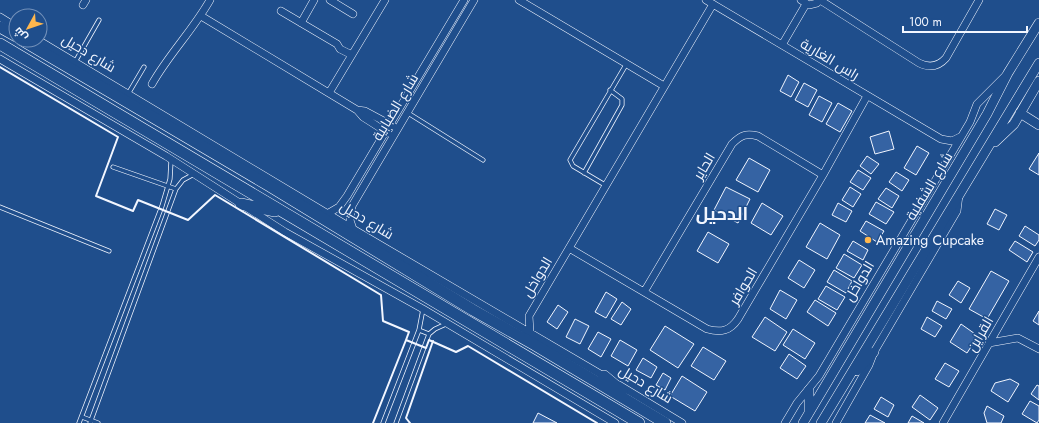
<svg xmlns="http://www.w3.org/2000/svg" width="1039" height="423" viewBox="0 0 1039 423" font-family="Jost,Cairo,sans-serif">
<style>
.building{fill:#3563a3;stroke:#f2f6ff}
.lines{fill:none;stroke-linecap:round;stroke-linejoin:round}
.service-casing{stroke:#f2f6ff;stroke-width:5}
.minor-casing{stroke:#f2f6ff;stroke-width:8}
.tertiary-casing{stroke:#f2f6ff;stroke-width:10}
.secondary-casing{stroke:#f2f6ff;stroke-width:12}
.service{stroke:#1f4e8c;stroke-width:3.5}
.minor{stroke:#1f4e8c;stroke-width:7}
.tertiary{stroke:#1f4e8c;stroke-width:9}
.secondary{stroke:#1f4e8c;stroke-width:11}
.wall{stroke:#f2f6ff;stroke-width:2}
.poi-dot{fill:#ffb74d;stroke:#1f4e8c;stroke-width:1.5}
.labels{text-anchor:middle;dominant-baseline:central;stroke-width:3;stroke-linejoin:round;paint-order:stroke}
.street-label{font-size:14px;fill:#f2f6ff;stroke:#1f4e8c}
.poi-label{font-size:14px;fill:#f2f6ff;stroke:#1f4e8c;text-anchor:start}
.district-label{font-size:18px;font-weight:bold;fill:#f2f6ff;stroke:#1f4e8c}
</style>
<rect width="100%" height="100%" fill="#1f4e8c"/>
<path class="building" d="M788,75L799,82L791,97L780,91Z
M804,83L817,90L808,107L795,100Z
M819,96L832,103L822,122L809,115Z
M838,103L852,111L840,132L826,124Z
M889,131L894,149L875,154L870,137Z
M917,146L929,153L916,175L904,168Z
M1039,153V175L1029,169Z
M867,156L879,164L871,174L860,166Z
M749,158L770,170L758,192L736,180Z
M858,170L871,178L863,190L850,182Z
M896,172L909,180L902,191L889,182Z
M726,187L750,199L738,223L714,210Z
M850,187L861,194L853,207L842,200Z
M886,188L899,196L892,208L878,199Z
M876,202L894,212L886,224L869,214Z
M762,203L783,216L771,235L751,223Z
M838,203L852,211L846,222L832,215Z
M995,209L1007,215L999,230L987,224Z
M866,221L884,231L877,242L860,231Z
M820,223L840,235L827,259L806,247Z
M1025,226L1039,235V240L1035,246L1019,236Z
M708,232L729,244L718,263L697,251Z
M853,241L868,250L863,260L847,251Z
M1015,241L1033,252L1027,262L1009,250Z
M844,254L862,265L854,278L836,268Z
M799,260L815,270L804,288L788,278Z
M834,270L852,281L846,293L827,282Z
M991,271L1009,281L987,319L969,309Z
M958,281L970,288L961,303L949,295Z
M826,286L845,297L837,310L818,299Z
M780,290L797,300L786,319L770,309Z
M606,292L617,299L606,318L595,312Z
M815,300L836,313L828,326L807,312Z
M937,301L952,309L946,319L932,311Z
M622,302L631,309L621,325L611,319Z
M558,305L568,312L557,329L547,322Z
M1039,311V325L1033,321Z
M765,317L787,332L775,351L752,337Z
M927,317L942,326L935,337L921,329Z
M575,319L589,326L580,344L566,337Z
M961,324L978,336L967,353L950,342Z
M665,326L694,344L678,368L650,350Z
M793,329L815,343L805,359L783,345Z
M598,332L611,339L601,357L588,349Z
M620,340L637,350L628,366L611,356Z
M703,347L726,361L714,380L691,366Z
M789,354L806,366L797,379L780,368Z
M643,358L657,367L651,378L636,370Z
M945,363L959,371L949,387L935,379Z
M663,373L671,378L665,390L656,385Z
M682,376L707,392L695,411L670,396Z
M1010,379L1019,384L1008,402L991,391L995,383Z
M1037,385L1039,386V400L1031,394Z
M920,395L938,408L930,420L912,407Z
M881,397L894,405L888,417L874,409Z
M1030,401L1039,406V420L1037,423L1022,414Z
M987,406L1004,416L1001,423H987L984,413Z
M538,413L557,423H533Z
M870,415L885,423H865Z
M912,416L924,423H908Z"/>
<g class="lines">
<defs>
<path id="service" d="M75,62L99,20
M128,94L144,67
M408,113L483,160
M113,167L176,189
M584,173L622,105V99L610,90
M605,185L573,166L570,160L627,63
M0,207L109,251
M419,330L429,334
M82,417L98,423
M79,423L162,206L170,179L171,161
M90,423L176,189L183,180L194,174
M383,423L419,330L423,309
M396,423L429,334L435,329L446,324"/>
<path id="minor" d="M330,0L353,14
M519,0L664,86
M706,0L941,139L952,141L960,137
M801,0L809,5L817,3L820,0
M820,0L919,63C929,68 938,67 946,58L979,0
M83,5L86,0
M281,11L337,44L340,49L352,55
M201,16L357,110L363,117L388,133
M0,17L16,27
M301,23L314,0
M38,40L353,229L607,378
M782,45L806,4
M0,59L166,156L285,232L423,309L615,423
M152,84C169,54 193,30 210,0
M329,93L385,0
M357,110L365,111L393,126
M327,214L339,207L347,196L464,0
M353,229L350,220L352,206L474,0
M569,248L707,329C721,333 730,331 738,319L823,175L867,96
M644,292L732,144C741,135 746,133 758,136L823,175
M530,332L529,316L713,4
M989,343L1018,338L1039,349
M619,385L682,423
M785,423L797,403L819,376L970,122L977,104L1005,76
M836,423L869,365L874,352L957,211L959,195
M943,423L1039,257"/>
<path id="tertiary" d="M1020,113L1039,125
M995,142L1014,124L1039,81
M857,371L874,352
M809,390V412
M803,423L987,114L1008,73L1039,23
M821,423L1039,63"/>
<path id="secondary" d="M0,27L16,36
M22,40L268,185L473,310L535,345L665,423
M0,44L639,423
M241,204L275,211
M604,376L622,391"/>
</defs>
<use href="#service" class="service-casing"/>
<use href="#minor" class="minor-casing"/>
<use href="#tertiary" class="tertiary-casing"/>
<use href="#secondary" class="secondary-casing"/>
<use href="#service" class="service"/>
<use href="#minor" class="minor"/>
<use href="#tertiary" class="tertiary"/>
<use href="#secondary" class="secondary"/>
<path class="wall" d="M0,67L118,137L96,196L133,211L138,200L188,220L215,195L381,295L383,321L409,332L406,340L426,348L429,340L456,352L468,346L597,423
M373,423L406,340
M410,423L406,418L433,341"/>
</g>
<circle class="poi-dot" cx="868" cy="240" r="4"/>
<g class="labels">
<g class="street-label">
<text transform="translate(89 53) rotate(31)">شارع دحيل</text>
<text transform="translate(830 59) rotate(31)">راس الغارية</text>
<text transform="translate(395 107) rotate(-59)">شارع الضبابية</text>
<text transform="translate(704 166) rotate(-59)">الحاير</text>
<text transform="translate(929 186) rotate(-59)">شارع الشفلية</text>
<text transform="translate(367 220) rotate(31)">شارع دحيل</text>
<text transform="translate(537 277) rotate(-59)">الدواخل</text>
<text transform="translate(859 281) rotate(-59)">الدواخل</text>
<text transform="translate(743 286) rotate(-59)">الحوافر</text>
<text transform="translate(980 334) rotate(-60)">القراين</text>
<text transform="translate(646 384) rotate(31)">شارع دحيل</text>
</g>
<g class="poi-label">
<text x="876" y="240">Amazing Cupcake</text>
</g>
<g class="district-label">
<text x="722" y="214">الدحيل</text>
</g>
</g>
<g transform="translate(28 28) rotate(230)"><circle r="19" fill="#1f4e8c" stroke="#7391ba"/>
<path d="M0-3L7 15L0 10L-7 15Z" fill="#ffb74d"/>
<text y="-6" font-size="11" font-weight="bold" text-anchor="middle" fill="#f2f6ff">ش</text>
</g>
<path d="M903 26v6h124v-6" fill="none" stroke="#f2f6ff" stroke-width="2"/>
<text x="909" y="26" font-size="12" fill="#f2f6ff" stroke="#1f4e8c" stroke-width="3" paint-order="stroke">100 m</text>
</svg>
